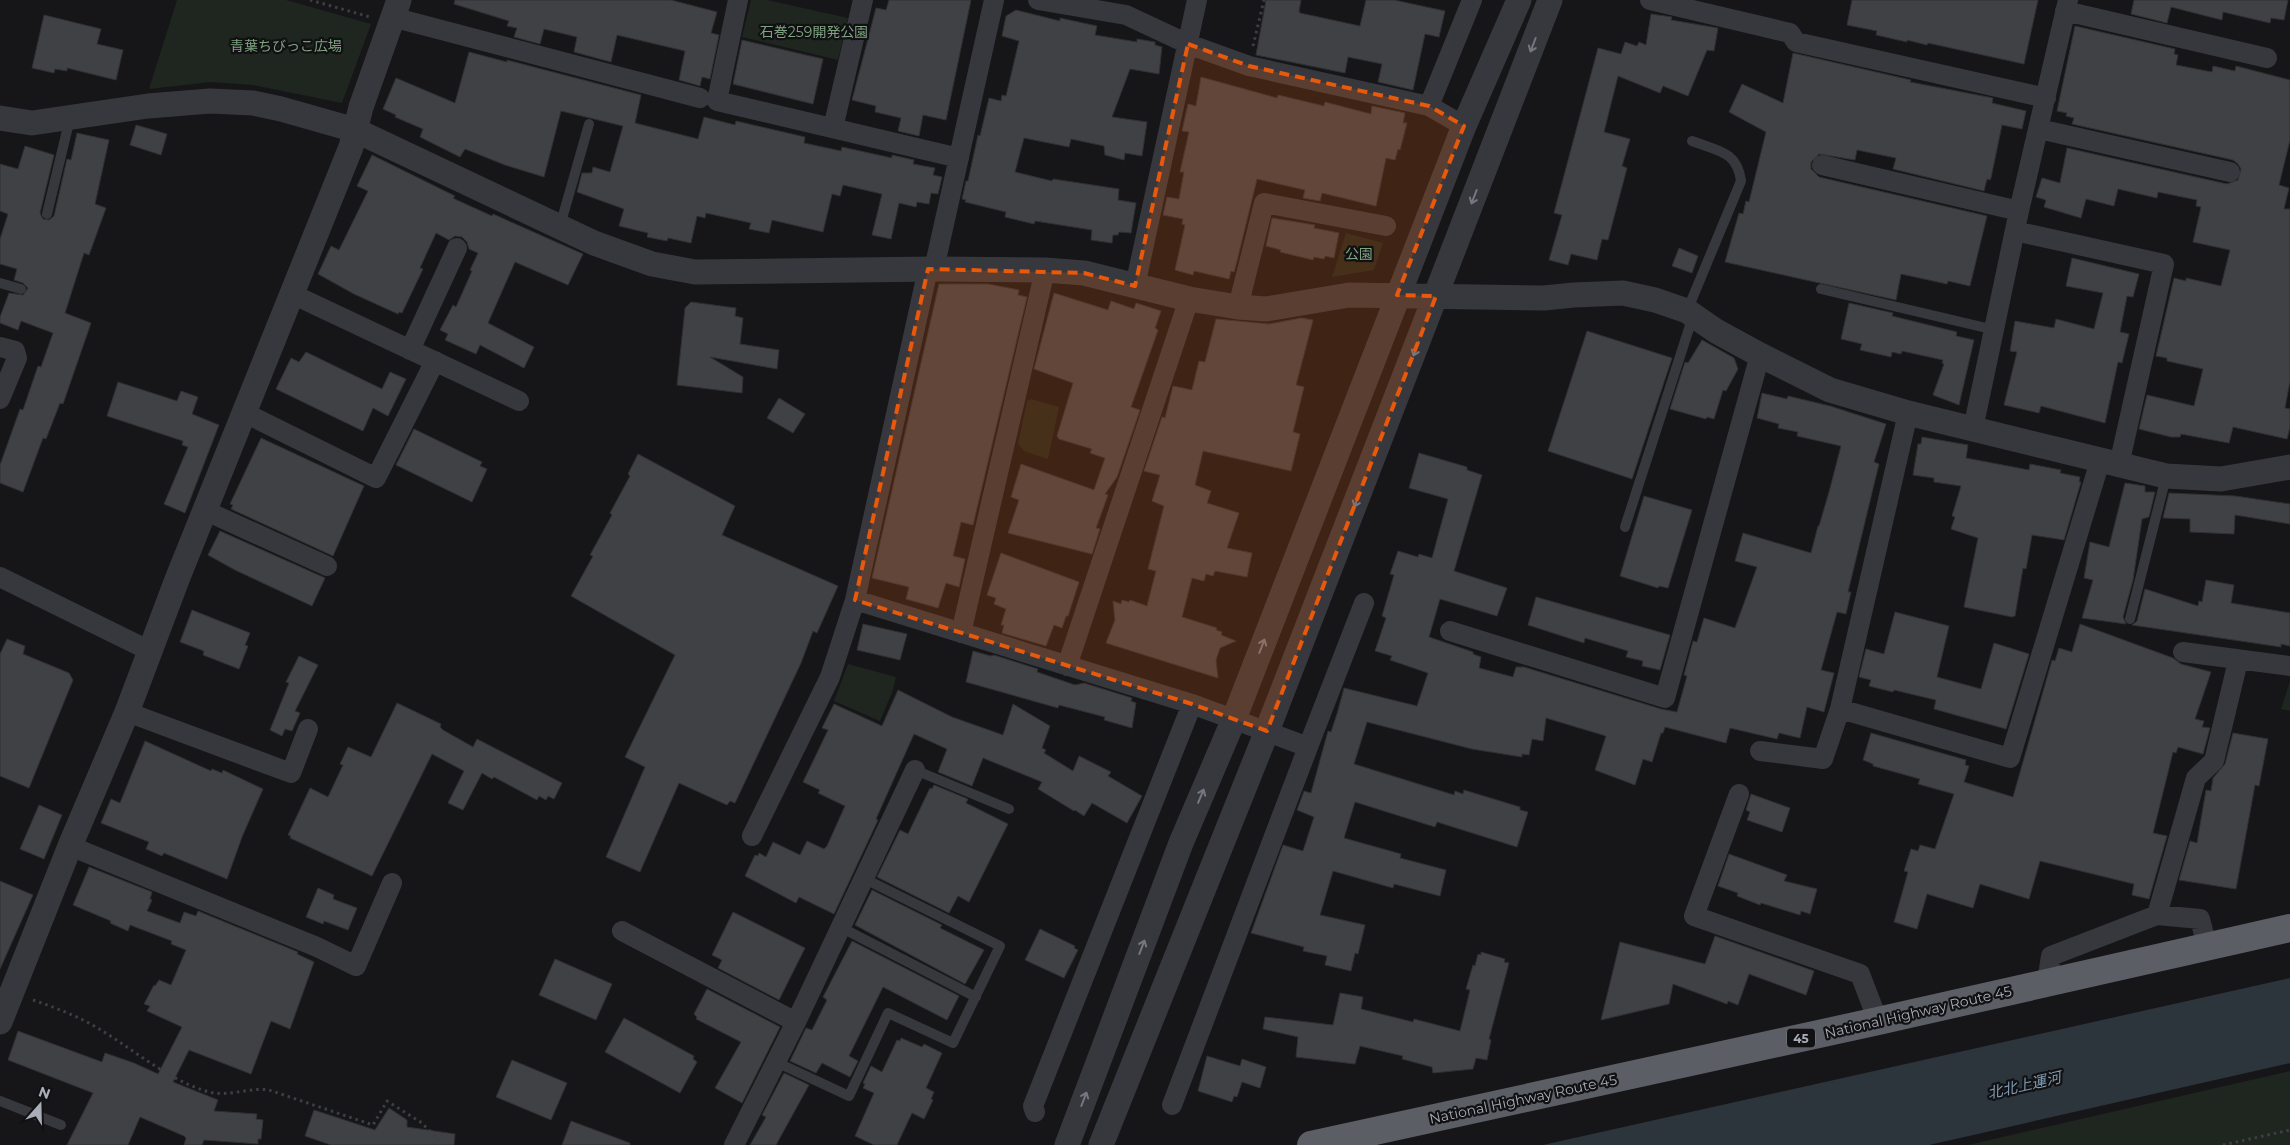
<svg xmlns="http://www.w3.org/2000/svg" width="2290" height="1145" viewBox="0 0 2290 1145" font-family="Montserrat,'Noto Sans JP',sans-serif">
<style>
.green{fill:#1e261f}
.water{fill:#2c353c}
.building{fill:#404145;stroke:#303034}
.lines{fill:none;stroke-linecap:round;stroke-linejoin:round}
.path{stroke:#3d3f44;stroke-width:3;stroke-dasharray:2.5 4;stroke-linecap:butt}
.service{stroke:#37383d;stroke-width:10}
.minor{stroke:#37383d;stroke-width:20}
.tertiary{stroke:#37383d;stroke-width:25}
.trunk{stroke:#5b5e65;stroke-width:28}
.oneway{stroke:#757881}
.marked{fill:#e8590c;fill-opacity:0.2;stroke:#e8590c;stroke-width:4;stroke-dasharray:10 6;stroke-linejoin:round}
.labels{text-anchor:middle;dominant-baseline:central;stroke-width:4.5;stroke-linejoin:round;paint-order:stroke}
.shield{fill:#111113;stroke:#7b7e86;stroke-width:1}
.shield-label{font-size:12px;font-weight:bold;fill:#a8adb8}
.park-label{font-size:14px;fill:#7fa381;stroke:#111113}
.street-label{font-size:14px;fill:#a8adb8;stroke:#111113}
.water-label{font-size:15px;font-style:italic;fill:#7f9bb3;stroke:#111113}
</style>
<rect width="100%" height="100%" fill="#161618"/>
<path class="green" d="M177,0H286L371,24L342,103L253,85L211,82L149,89Z
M751,0H767L848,18L838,60L742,37Z
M1346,233L1383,243L1374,270L1332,277Z
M1031,399L1059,407L1048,459L1024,451L1018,444L1027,401Z
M848,664L896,677L893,690L880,721L834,701Z
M2290,681V711L2281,709Z
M2290,1071V1145H1968Z"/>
<path class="water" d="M2290,978V1063L1929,1145H1543Z"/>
<path class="building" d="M455,0H671L717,12L711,33L719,35L710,79L702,77L700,86L679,80L685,51L617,35L611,62L574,52L577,37L544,29L540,44L514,37L517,28L507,26L509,21L454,4Z
M889,0H971L946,120L923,115L919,136L898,131L901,118L875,112L876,106L852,100L876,8L886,10Z
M1266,0H1301L1299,11L1300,13L1360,26L1366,0H1394L1445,11L1439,37L1425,34L1413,90L1378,82L1382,64L1348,57L1345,73L1256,55Z
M1852,0H2038L2024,64L1928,43L1927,45L1907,40V42L1876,35L1877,31L1847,25Z
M2134,0H2288L2284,20L2271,18L2270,23L2223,12L2222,20L2171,7L2167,23L2131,14Z
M1016,10L1060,21V18L1097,26L1095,35L1137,42V39L1155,42V45L1162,47L1159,74L1130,69L1112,117L1147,122L1142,156L1125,153L1124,160L1105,155L1104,146L1071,139L1069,147L1024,138L1015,172L1052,181L1053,179L1119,189L1118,200L1136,203L1131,233L1119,232L1118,235H1113L1112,243L1091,240L1092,230L1035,221L1034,224L1005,217L1006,212L965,202L966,200L962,199L966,181H968L978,135L980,136L989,98L1001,101L1002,95L1006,96L1019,41L1002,36L1006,16Z
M1651,14L1672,17L1671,20L1718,28L1714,51L1707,50L1688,96L1663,86L1660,93L1618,76L1604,132L1630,139L1622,166L1627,168L1608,240L1602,239L1597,260L1571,254L1568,265L1549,260L1562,215L1554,213L1598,48L1621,54L1625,42L1637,46L1639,42L1646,45Z
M44,15L101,29L97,44L123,50L116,80L67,68V71L55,69L54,73L32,68Z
M2075,26L2175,49L2174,54L2178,55L2176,65L2212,72L2213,66L2235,71L2236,66L2290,80V140L2279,185L2289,188L2284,209H2290V381L2285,408L2290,409V427L2287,439L2233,427L2229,443L2181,434L2180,437H2171L2139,429L2147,395L2194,406L2203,369L2167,361V358L2156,356L2174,278L2186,281V278L2221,286L2230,250L2193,242L2201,207L2196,206L2197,200L2158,192L2157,198L2118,189L2114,206L2086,199L2081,218L2044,207L2046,200L2036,197L2042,178L2060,183L2067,148L2227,184L2238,180L2241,169L2238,164L2233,160L2072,124L2074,118L2066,116L2067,113L2057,111Z
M742,40L823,59L813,104L733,84Z
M469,52L507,62V60L641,95L635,123L698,139L704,117L735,125L736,121L805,137L804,143L841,151L842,147L892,158V155L914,160L913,164L935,168L933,175L942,177L938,194L931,193L929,204L917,202L916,207L899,203L891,239L872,235L882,194L843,185L840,196L832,194L823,232L772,220L769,233L749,229L751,223L706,213L705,218L697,216L691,243L668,238L667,241L647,237L648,233L619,226L624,209L577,192L582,173H592L593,167L610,172L623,126L561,111L544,177L505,165L465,149L460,157L420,137L423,129L395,117L396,115L383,109L396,78L455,103Z
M1793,53L1911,80L1910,82L1993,98L1992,103L2026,111L2022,129L2002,125L1991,178L1990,180L1987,179L1984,191L1893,169L1896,158L1857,150L1855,160L1819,154L1811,162V169L1819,177L1987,216L1970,286L1948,281L1947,284L1901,274L1896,300L1725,262L1739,213L1743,214L1746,201L1749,202L1766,132L1729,112L1742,84L1783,103Z
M1201,77L1277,98L1278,95L1324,106L1325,102L1371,114L1372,106L1405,113L1403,123H1407L1400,150L1398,149L1395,160L1386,158L1376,206L1322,193L1320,201L1303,198L1305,190L1257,179L1237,261L1234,272L1231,271L1229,279L1194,271L1193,275L1175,270L1185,225L1182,224L1183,219L1163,215L1167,197L1179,199L1184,172H1180L1189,132L1182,131L1188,104L1196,106Z
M136,125L167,134L161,155L130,145Z
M77,133L109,140L95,204L106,208L89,255L84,253L65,313L91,323L63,404L60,403L46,439L43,438L23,492L0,483V465L20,409L23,410L38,366L41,367L53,333L21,321L18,330L0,323V317L9,293L23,295L28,288L23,283L14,280L17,269L0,264V239L8,214L0,211V164L18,169L25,146L54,155L40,213L43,219L49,220L54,216L67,159L71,160Z
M372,155L455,196L453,198L459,201L492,216L493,214L583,254L568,285L515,262L488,323L534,347L524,368L480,345L476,354L445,340L448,334L440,330L453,305L456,307L472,271L470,270L478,253L469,249L467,242L462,237L455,236L449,240L436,233L420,268L423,269L402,313L399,312L398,314L354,294L318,274L331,246L339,250L368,191L357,186Z
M1272,218L1315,225L1314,228L1339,233L1334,258L1325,256L1324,259L1314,257L1313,260L1280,252L1281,250L1266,246Z
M1679,248L1698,256L1692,273L1672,266Z
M2072,258L2139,274L2133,297L2127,296L2120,332L2129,334L2122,363L2118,362L2105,423L2041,406L2039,413L2004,405L2017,352L2010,351L2015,321L2054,328L2056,319L2094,329L2103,293L2066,286Z
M939,284H988L1019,290L1018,295L1027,297L973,525L961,522L953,556L965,559L959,587L946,583L938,608L906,599L909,587L872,578Z
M1054,293L1108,310L1111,301L1134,309L1136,303L1161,311L1155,328L1158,330L1131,407L1140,410L1117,477L1105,494L1108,495L1096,528L1100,529L1092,554L1008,533L1019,500L1011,497L1021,464L1094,490L1105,458L1090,453L1092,449L1059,439L1057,436L1073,383L1034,369Z
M691,302L736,308L735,316L743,318L740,344L779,350L777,369L710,357L743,377L742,393L677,385L685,308Z
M1849,303L1893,313L1892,316L1957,332L1956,336L1974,340L1959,405L1933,395L1944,364L1942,363L1943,360L1902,351L1901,354L1892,352L1891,357L1860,350L1862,344L1841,339Z
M1301,318L1313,320L1296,385L1304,387L1293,432L1300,434L1291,471L1203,451L1195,485L1211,491L1207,503L1239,513L1227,548L1252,553L1247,577L1215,571L1213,576L1206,574L1204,581L1192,578L1182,617L1217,628L1216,630L1222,632L1221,635L1236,641L1220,648L1216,660L1218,678L1106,643L1115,620L1113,601L1121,604L1122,600L1129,602L1130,600L1147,606L1156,571L1148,569L1164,506L1152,501L1160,475L1144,471L1162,417L1165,418L1173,386L1192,390L1199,361L1205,362L1216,319L1269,324Z
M1587,331L1672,358L1632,479L1548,451Z
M1702,340L1734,358L1738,369L1726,391L1723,390L1714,419L1707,417L1706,419L1670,409L1685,362L1688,363Z
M306,352L382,389L390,372L406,379L388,416L373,408L363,431L276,389L291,358L299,362Z
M118,382L177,401L181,391L198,397L192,414L219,425L185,513L164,504L188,447L182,445L183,441L107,416Z
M1762,393L1787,399L1788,396L1830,406L1886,424L1874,462L1879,464L1848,592H1851L1846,614L1837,612L1821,670L1834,673L1824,712L1807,707L1800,738L1779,733L1777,739L1730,728L1726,743L1665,727L1663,733H1661L1652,762L1643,759L1635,785L1595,770L1606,736L1546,718L1543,741L1532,739L1529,755L1522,754V757L1472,749L1367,722L1354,764L1454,795L1455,791L1463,794L1464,790L1520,807V810L1528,812L1517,847L1437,822L1435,827L1355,802L1344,838L1401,854L1400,858L1446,870L1440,896L1394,884L1393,888L1333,871L1320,915L1365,925L1358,954L1355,953L1351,971L1325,965L1327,956L1303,951L1304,947L1251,933L1283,845L1303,851L1314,817L1297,810L1304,791L1311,793L1328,731L1331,732L1337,714L1344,688L1417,706L1428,673L1390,660L1392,656L1375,651L1386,618L1382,616L1394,575L1390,574L1398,551L1418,557L1419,554L1432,558L1448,499L1409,488L1419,453L1467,467V470L1482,475L1454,571L1507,588L1497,616L1440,599L1429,637L1473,652V654L1481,657L1479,668L1513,677L1516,667H1524L1661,709L1677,712L1687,676L1684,675L1693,641L1697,642L1704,618L1735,628L1757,567L1735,561L1743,533L1811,553L1818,526H1819L1829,492L1841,446L1797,436L1798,432L1778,428L1779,424L1757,418Z
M779,398L805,414L793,433L767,418Z
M414,429L482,462L480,466L487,469L472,502L396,465Z
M1922,437L1968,445L1966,458L2029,470L2030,464L2061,470L2060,473L2080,477L2079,482H2081L2064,540L2032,535L2026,569L2023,568L2015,616L2012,617L1964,607L1978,538L1951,529L1955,517L1952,516L1961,486L1934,482V478L1913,475L1918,444H1921Z
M261,438L364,486L333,556L231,509L233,505L230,504Z
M638,454L735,506L722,535L838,586L817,633L813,631L801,663L735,803L730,801L727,805L679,783L640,872L606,857L645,767L625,757L675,655L571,596L593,556L590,555L612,515L610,513L630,476L628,474Z
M2125,483L2145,486V492H2155L2149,517L2142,519L2133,580L2123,617L2126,624L2082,618L2093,580L2084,578L2090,542L2109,547Z
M2169,493L2235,496L2290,504V524L2235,515L2234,534L2190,532V519L2163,518Z
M1644,496L1692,510L1668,588L1659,586L1658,588L1620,576Z
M220,531L323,577L325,578L312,606L235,570L208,555Z
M1001,553L1079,582L1068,616H1066L1062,628L1054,625L1046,646L1002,633L1004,625H1001L1006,609L994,604L996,598L987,595Z
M2206,580L2234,585L2231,603L2290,613V646L2281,644V647L2132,625L2137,621L2145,589L2198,606L2199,601L2202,602Z
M1536,597L1670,635L1660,670L1642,666L1643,661L1626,657L1628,651L1585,638L1584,643L1528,625Z
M192,610L250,633L245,645L248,646L239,669L203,655L204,651L180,642Z
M1895,612L1949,626L1937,677L1981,689L1994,643L2029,654L2006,729L1934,709L1936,700L1894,690L1893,692L1869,686L1871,680L1859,677L1866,649L1884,654Z
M863,624L907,634L900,660L857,650Z
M2080,624L2173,658L2181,664L2211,672L2195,719L2204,721L2202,727L2210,728L2203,754L2178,747L2176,753L2173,752L2153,833L2167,836L2149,899L2132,895L2134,884L2040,861L2029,899L1980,884L1973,908L1927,894L1917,929L1894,922L1908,872L1904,871L1911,849L1918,851L1920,845L1935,849L1954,794L1918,784L1920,779L1873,766V764L1863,760L1871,733L1966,760L1965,765L1969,766L1964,782L2013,797L2052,660L2055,661L2059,648L2072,652Z
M7,639L25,646L23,654L69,673L73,680L29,788L0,776V654Z
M973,651L991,656L994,655L1038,669L1037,672L1075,685L1084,683L1132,698L1131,701L1136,703L1132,728L1104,720L1105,717L1059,705L1058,708L966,682Z
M299,656L318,665L295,711L300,713L292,731L285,729L282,736L270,730L289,683L286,682Z
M898,690L952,717L1003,735L1013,704L1050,726L1042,748L1046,750L1044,753L1073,771L1079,756L1111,772L1108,776L1142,796L1127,823L1092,803L1084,816L1075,810L1074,811L1038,789L1042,782L983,758L972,786L938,772L947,749L914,734L876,819L878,820L834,914L799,897L796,903L745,876L755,855L758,856L759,853L766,857L773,842L800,855L807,841L824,849L827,846L845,806L818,793L820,790L803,782L828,730L822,728L834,704L882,726Z
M397,703L441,724L440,727L443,730L473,747L477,739L562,783L554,799L548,796L546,800L539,796L537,800L494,777L492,779L482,773L463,810L448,803L464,771L432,754L372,876L290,838L291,836L288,835L310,788L328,797L343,765L340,764L348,747L371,757Z
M2233,733L2268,739L2259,786L2255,785L2236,889L2179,880L2190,841L2197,843L2206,790L2211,791L2213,778L2225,764Z
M145,741L211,771L212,769L222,773L223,770L263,789L242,837L227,879L164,853L162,856L146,849L149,842L101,823L111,799L120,803Z
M934,785L968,799L966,803L1008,824L969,902L958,896L949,913L877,877L900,830L908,834L930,788L932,789Z
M1751,794L1790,808L1782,832L1747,820L1750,812L1746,810Z
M39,805L62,815L44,859L20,849Z
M1729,854L1787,875L1784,881L1817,889L1810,914L1801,911L1800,915L1761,903L1760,905L1737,896L1738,893L1718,886Z
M89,867L152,892L150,899L152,900L147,911L180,923L184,912L196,916L198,911L298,952L297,954L314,962L290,1029L271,1021L251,1074L189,1050L173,1082L218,1100L214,1111L257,1114L256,1119L263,1120L261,1139H258V1144L204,1140L202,1145H184L186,1138L184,1136L140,1117L128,1145H67L93,1093L8,1060L18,1031L102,1062L105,1053L134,1063L158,1074L182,1027L147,1011L150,1006L144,1004L154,985L155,986L159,980L171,985L186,950L171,944L172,941L130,925L128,931L110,923L111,921L73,905Z
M0,881L33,895L0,969Z
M318,888L334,895L333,899L357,908L348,930L324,921L323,924L306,917Z
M872,890L942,925L940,928L984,950L965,984L855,925Z
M733,912L805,948L779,1000L718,968L722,960L712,955Z
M1040,929L1075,946L1074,948L1078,950L1064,978L1025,960Z
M1715,936L1814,971L1806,995L1749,974L1738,1005L1728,1001L1727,1004L1673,984L1669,1004L1601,1020L1620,942L1705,964Z
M852,941L959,996L947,1020L883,987L849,1056L858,1061L850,1077L822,1063L816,1073L790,1061L806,1028L812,1030L827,1000L823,997Z
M1481,952L1505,959L1504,962L1509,963L1489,1039L1491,1040L1487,1060L1476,1058L1473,1069L1433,1073L1432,1067L1402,1059L1403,1056L1360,1046L1355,1064L1296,1057L1298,1037L1263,1029L1265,1017L1333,1025L1340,993L1363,997L1361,1009L1413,1022L1414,1019L1460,1031L1470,990L1466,989L1473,965L1475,966L1478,954L1481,955Z
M555,959L612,984L596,1020L539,995Z
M707,989L780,1027L742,1103L715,1088L741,1042L696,1019L697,1017L694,1014Z
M624,1018L694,1056L693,1059L697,1062L680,1093L605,1052Z
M901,1038L922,1047L924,1044L942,1053L926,1088L934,1092L931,1099L933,1100L924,1119L912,1113L897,1145H874L855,1136L874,1093L863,1088L865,1084L863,1083L871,1066L882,1072L897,1040L900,1041Z
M1207,1056L1240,1066L1242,1059L1266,1067L1260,1088L1242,1082L1237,1097L1234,1096L1232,1102L1198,1091Z
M512,1060L567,1083L551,1120L496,1097Z
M784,1073L809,1085L776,1145H750L766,1117L762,1115Z
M389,1108L407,1120V1127L455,1134L454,1145H331L305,1136L314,1110L375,1130Z
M571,1121L630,1143V1145H562Z"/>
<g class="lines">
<path class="path" d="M310,0L370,17
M1253,46L1264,0
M33,1000C50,1006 67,1012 83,1020C125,1041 163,1079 209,1092C229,1097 250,1087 269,1090L373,1125L387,1101L422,1123L443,1145
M2223,1145L2290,1130"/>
<path class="service" d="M47,214L70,118
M560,226L589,124
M0,283L21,289
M1821,289L1995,330
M1687,311L1741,181C1737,151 1718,151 1692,141
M1625,527L1693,316
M2130,619L2166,477
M915,770L1009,809
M842,928L976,997
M776,1062L849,1096L888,1013L953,1043L1000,946L865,879
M0,1101L61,1125"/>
<path class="minor" d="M738,0L717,101L959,158
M1038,0L1126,15L1188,44L1249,66L1429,106L1464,126
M1650,0L1790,33L1796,42L2046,98
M2065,11L2267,58
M392,17L700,98
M1429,106L1472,0
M833,128L863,0
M2039,129L2230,172
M1822,165L2019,211
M2015,231L2164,264L2119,465
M934,269L994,0
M1135,286L1197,0
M292,294L519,401
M1238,307L1264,203L1386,226
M0,347L15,351L17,358L0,399
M410,350L457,248
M245,413L376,478L435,361
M1973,429L2019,211L2068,0
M206,511L327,566
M0,577L150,651
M855,600L1192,704L1308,747L1172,1105
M1450,631L1665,698L1760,355
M961,633L1045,270
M2183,652L2290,666
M1067,666L1189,299
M1840,709L2010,758L2100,461
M127,712L291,773L308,729
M1308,747L1364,603
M1760,751L1823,759L1840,709L1908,413
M1739,794L1694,916L1860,974L1878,1021
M752,836L830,677L855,600L928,269
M70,846L317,947L356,966L392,883
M2157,915L2200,919L2207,946
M622,931L796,1022
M2047,982L2051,956L2157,915L2196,778L2214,761L2238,661
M1035,1112L1033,1106L1192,704
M734,1145L796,1022L915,770"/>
<path class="tertiary" d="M0,118L32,123L148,106L210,101L253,103L281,109L355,130L594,243L652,264L695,272L934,269L1045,270L1084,273L1189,299L1238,307L1266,309L1349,295L1544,298L1574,295L1623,293L1655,300L1687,311L1716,331L1760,355L1830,390L1908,413L2166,476L2221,479L2290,467
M0,1022L70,846L127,712L178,577L351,147L361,107L399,0
M1067,1145L1181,843L1234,719L1464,126L1519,0
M1101,1145L1267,731L1550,0"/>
<path class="trunk" d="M1311,1145L1878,1021L2290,928"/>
</g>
<defs><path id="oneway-shaft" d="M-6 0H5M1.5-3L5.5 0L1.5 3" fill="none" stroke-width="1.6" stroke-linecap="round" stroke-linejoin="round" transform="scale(1.25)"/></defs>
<g class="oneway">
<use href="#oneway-shaft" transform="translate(1533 45) rotate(111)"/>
<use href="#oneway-shaft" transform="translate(1474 197) rotate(111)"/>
<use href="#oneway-shaft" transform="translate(1416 349) rotate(111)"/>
<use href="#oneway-shaft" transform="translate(1357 500) rotate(111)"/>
<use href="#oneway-shaft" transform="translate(1262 646) rotate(-69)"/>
<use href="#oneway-shaft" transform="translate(1201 796) rotate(-67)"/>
<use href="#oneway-shaft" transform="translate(1142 947) rotate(-69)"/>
<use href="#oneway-shaft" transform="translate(1084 1099) rotate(-69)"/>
</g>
<path class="marked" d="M1188,44L1249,66L1429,106L1464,126L1397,295L1436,296L1267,731L1192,704L855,600L928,269L1084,273L1135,286Z"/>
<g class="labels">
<rect class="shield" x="1787" y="1028.5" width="28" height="19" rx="4"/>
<g class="shield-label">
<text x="1801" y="1038">45</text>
</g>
<g class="park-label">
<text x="814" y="32">石巻259開発公園</text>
<text x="286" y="46">青葉ちびっこ広場</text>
<text x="1359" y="254">公園</text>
</g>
<g class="street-label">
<text transform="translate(1918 1012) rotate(-13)">National Highway Route 45</text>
<text transform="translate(1523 1099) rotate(-12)">National Highway Route 45</text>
</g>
<g class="water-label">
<text transform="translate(2024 1085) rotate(-13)">北北上運河</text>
</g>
</g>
<g transform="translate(40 1105) rotate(20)" stroke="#111113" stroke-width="4" paint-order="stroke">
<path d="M0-4L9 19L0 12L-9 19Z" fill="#a8adb8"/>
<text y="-8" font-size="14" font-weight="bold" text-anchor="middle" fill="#a8adb8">N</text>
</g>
</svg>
